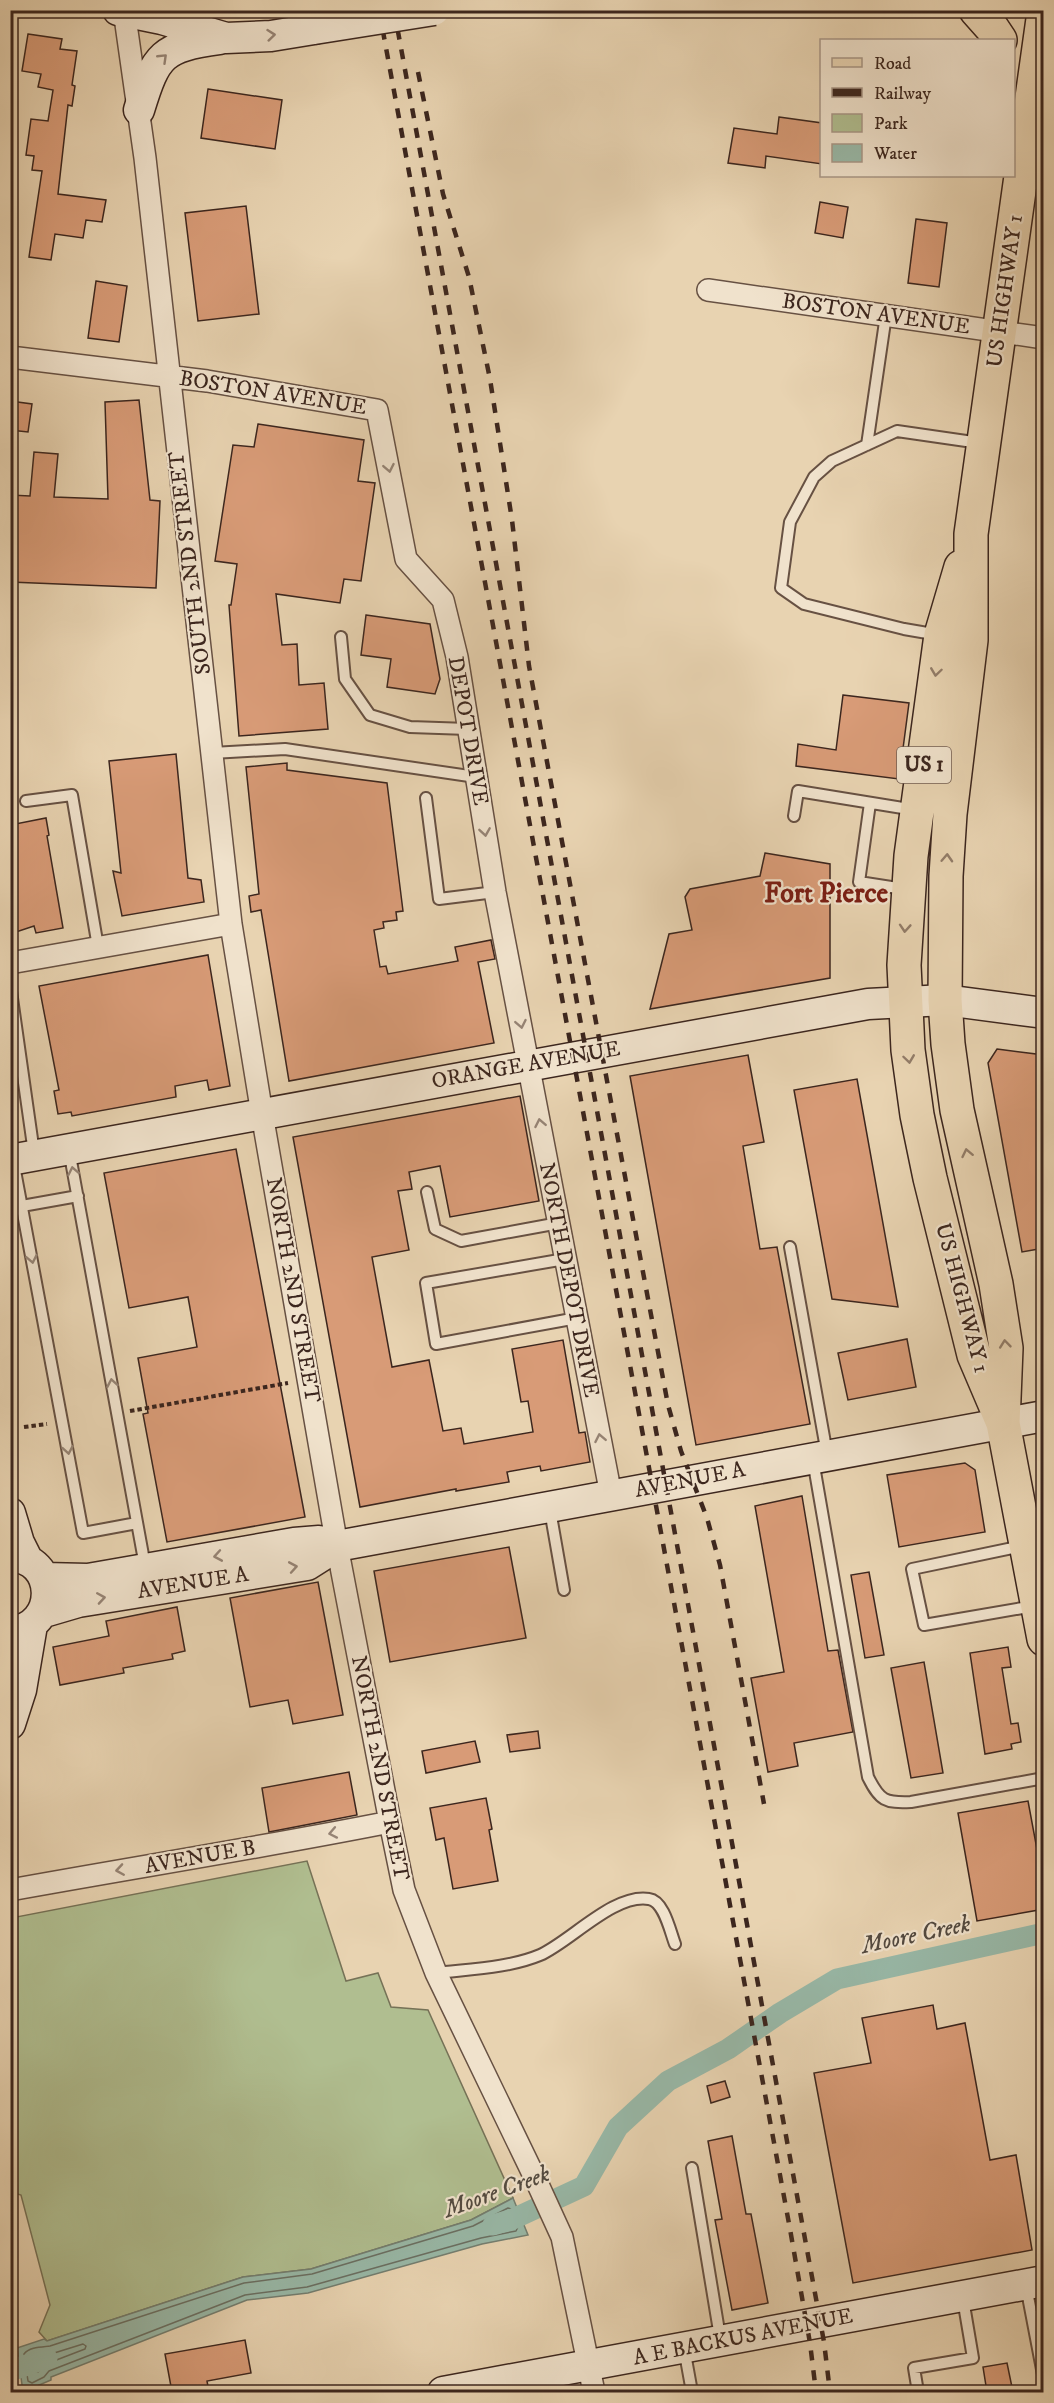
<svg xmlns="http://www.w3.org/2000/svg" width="1054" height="2403" viewBox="0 0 1054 2403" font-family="'IM FELL DW Pica',serif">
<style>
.green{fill:#b0be90;stroke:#767257;stroke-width:1.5}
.water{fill:#98b8a7;stroke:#737e70;stroke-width:1.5}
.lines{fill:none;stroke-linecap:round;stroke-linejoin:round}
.shore{stroke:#6a6f62;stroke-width:1.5}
.canal{stroke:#98b8a7;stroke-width:21}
.building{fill:#d89b77;stroke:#3c261e;stroke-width:1.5}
.lane-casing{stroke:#675143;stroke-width:14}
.street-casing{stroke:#675143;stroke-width:24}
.secondary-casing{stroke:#3c261e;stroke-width:33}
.primary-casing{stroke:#3c261e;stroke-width:36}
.path{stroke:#3c261e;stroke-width:4;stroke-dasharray:4.5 3;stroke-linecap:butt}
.lane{stroke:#f0e2cc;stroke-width:10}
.street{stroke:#f0e2cc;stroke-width:21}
.secondary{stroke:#f0e2cc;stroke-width:30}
.primary{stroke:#e8d3b1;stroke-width:33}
.rail{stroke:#3c261e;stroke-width:4.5;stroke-dasharray:10 10;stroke-linecap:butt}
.secondary-bridge-casing{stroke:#3c261e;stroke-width:33;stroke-linecap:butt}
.secondary-bridge{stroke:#f0e2cc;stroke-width:30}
.oneway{stroke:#968475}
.oneway2{stroke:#927c68}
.labels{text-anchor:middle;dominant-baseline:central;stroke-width:4.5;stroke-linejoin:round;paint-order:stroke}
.shield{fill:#f0e2cc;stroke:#725e52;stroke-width:1.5}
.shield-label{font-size:21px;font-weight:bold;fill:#3c261e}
.street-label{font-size:22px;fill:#3c261e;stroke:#f0e2cc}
.water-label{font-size:24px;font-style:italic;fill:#534a40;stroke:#f0e2cc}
.district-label{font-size:28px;font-weight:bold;fill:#7a1f14;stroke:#f0e2cc}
</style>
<rect width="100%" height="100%" fill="#e8d3b1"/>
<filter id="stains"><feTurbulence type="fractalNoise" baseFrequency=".00333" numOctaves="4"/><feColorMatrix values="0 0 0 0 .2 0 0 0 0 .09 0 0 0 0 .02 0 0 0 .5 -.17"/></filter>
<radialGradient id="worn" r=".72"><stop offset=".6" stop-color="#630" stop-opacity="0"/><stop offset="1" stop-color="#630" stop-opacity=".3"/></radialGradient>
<path class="green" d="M307,1861L346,1981L378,1973L391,2007L428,2010L513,2198L471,2220L311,2269L243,2277L47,2341L39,2332L50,2305L21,2195L11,2192V1918Z"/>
<path class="water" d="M513,2198L528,2235L482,2244L308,2293L247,2300L51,2377V2380L23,2392L17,2348L44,2339L47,2341L243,2277L311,2269L471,2220Z"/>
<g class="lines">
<path class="shore" d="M508,2208L511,2209L518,2227L516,2231L481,2238L307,2287L245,2295L49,2371L44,2377L32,2383L28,2381L24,2354C29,2347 41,2347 50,2346L244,2283L312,2274L473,2226Z
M83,2344L86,2346L85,2349L46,2364L38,2372L34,2371L33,2357L51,2354Z"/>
<path class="canal" d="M493,2225L513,2219L584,2186L618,2127L668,2081L728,2049L780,2013L837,1979L1044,1933
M10,2371L47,2358"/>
</g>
<path class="building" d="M28,34L62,39L60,49L77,51L72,85L75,86L72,106L68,105L58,194L106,200L102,222L86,220L83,238L55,234L51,260L29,257L42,171L32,170L34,156L26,155L31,119L48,121L53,90L38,87L41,74L22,71Z
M208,89L282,100L275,149L201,138Z
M779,117L822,123V164L766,156L765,168L728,163L734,128L777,134Z
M820,202L848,207L843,238L815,233Z
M246,206L259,314L198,321L185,213Z
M916,219L947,223L939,287L908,283Z
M96,281L127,286L119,342L88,338Z
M139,400L150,500L160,501L156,588L10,582V495L30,496L34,452L58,454L54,497L108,499L105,402Z
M10,401L32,404L28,432L10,430Z
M258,424L364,440L358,481L375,483L361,581L344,579L340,603L276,594L282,645L297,644L299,685L324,683L328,729L239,736L229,605H231L237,564L215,561L233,445L254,447Z
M366,615L430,624L440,679L435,694L387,687L391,659L361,655Z
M843,695L909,703L899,779L796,766L798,744L836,750Z
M176,754L188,878L201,880L204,902L122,916L113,871L121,873L109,761Z
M287,763V770L387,783L403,911L396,912L397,920L383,922L384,928L374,930L380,967L386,966L388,974L458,961L455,947L491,940L495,959L478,962L494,1043L289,1081L261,910L251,912L249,896L259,894L246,767Z
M46,818L49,835L47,836L63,928L36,933L34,926L10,934V825Z
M765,853L830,864V978L650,1009L669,934L692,930L685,897L690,889L760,876Z
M208,955L230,1086L209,1090L207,1080L175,1086L176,1097L72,1116L71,1112L58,1114L54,1091L59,1090L39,986Z
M997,1049L1044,1055V1248L1022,1252L988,1063Z
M748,1055L764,1142L743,1146L760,1249L777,1247L810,1424L696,1445L630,1076Z
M857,1079L898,1307L832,1299L794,1090Z
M520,1096L539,1201L450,1217L440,1166L409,1172L412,1189L398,1191L409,1250L372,1257L392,1367L429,1360L443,1431L461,1428L464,1444L533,1432L528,1401L521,1402L512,1349L563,1340L579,1433L585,1432L590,1462L541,1471L540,1466L507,1472L509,1482L456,1491V1489L360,1507L293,1137Z
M236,1149L305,1517L167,1542L143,1414L148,1413L138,1358L197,1347L188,1297L129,1308L104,1173Z
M907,1339L916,1387L848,1400L838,1353Z
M965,1463L975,1470L985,1532L899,1547L887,1475Z
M802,1496L828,1651L838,1650L853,1732L794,1743L798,1766L768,1772L751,1678L784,1672L755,1506Z
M509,1547L526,1638L390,1662L374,1571Z
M869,1572L884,1655L865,1658L851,1575Z
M318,1582L343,1715L293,1724L288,1700L250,1707L230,1598Z
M177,1607L185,1651L172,1654L173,1659L123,1668L124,1673L60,1685L53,1647L109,1636L106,1621Z
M1008,1647L1011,1667L1002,1668L1011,1724L1018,1723L1021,1742L1011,1744L1012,1749L985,1754L970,1653Z
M924,1662L943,1773L911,1778L891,1668Z
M538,1731L540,1748L510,1752L507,1735Z
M475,1741L480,1762L426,1773L422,1751Z
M349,1772L357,1815L269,1832L262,1788Z
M486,1798L492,1829L489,1830L498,1881L453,1889L444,1838L436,1840L430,1808Z
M1028,1801L1044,1887V1909L977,1921L958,1813Z
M933,2005L937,2029L965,2023L990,2160L1016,2155L1032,2250L853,2283L814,2073L871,2063L862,2018Z
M725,2081L730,2097L711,2103L707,2086Z
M732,2136L746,2214H751L768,2303L732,2310L715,2220L722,2219L708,2141Z
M245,2340L251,2373L207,2381L209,2392H172L165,2354Z
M1007,2363L1013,2392H987L983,2367Z"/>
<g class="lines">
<defs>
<path id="lane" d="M867,445L886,315
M939,635L904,629L804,604L781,588L790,522L814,477L832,461L897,431L980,443
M341,637L345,679L370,715L410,727L468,729
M212,753L285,749L476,777
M426,798L439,899L495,892
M26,801L72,795L98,947
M870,803L859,882L904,889
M794,816L798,791L915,810
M10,984L34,1153
M69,1150L145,1566
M13,1160L83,1533L137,1523
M427,1192L435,1229L461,1241L559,1223
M22,1206L78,1196
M790,1247L827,1454
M565,1259L426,1283L436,1344L577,1318
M813,1460L868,1777C880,1801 885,1803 911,1802L1044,1778
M550,1510L564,1590
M1022,1546L912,1569L924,1625L1034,1606
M436,1973C470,1969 509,1968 540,1955C570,1942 614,1893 649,1899C664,1901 670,1931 675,1944
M692,2168L720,2337
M1026,2286L1044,2380
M684,2348L692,2392
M918,2392L914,2368L973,2358L963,2299"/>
<path id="street" d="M124,10L145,158L231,924L262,1114L337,1546L390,1822L404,1890L436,1973L535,2178L562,2237L594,2392
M708,290L1044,338
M10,357L207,381L377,410L406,559L443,600L457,657L495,892L611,1495
M10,963L231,924
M10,1890C137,1867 264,1847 390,1822"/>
<path id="secondary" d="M118,10L162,19L226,38L271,36L314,29
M139,110C156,54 162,47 220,39
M10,1160L868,1004L945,1000L1044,1013
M10,1513L19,1543L28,1561
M10,1557C57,1556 61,1627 10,1632
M44,1578L88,1579L294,1543L319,1541L337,1546
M44,1612L78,1602L307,1565L337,1546L1044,1416
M10,1724L21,1690L32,1625
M443,2392L1044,2281"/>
<path id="primary" d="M976,10L992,28L1000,40
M961,567L941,635L911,856L904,965L908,1050L917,1115L930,1178L974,1355L1003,1423L1044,1639
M1003,1423L1006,1348L996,1284L957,1110L948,1044L945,1000L946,876L950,814L971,640V534L1044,12"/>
</defs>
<use href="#lane" class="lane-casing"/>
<use href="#street" class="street-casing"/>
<use href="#secondary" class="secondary-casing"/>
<use href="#primary" class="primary-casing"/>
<path class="path" d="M130,1411L288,1383
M24,1427L47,1424"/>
<use href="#lane" class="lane"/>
<use href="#street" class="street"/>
<use href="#secondary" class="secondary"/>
<use href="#primary" class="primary"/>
<path class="rail" d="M379,10L790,2229L810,2343L816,2392
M394,10L803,2228L824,2342L830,2392
M418,72L443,194L469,277L490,379L512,520L529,666L668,1405L681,1451L707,1518L720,1565L764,1804"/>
<defs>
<path id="secondary-bridge" d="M314,29L434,10"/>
</defs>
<use href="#secondary-bridge" class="secondary-bridge-casing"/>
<use href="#secondary-bridge" class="secondary-bridge"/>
</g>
<defs><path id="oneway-chevron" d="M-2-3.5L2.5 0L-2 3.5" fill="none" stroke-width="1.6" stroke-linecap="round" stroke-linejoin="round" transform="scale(1.5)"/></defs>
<g class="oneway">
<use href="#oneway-chevron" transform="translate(271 35) rotate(-6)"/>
<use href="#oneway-chevron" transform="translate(163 58) rotate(-44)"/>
<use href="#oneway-chevron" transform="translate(389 468) rotate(79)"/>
<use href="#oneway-chevron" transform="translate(485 832) rotate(81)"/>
<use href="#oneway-chevron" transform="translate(521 1024) rotate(79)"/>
<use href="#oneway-chevron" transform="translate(540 1123) rotate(-101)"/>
<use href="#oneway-chevron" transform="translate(73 1171) rotate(-101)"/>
<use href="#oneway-chevron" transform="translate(32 1259) rotate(79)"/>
<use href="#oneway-chevron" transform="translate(112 1383) rotate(-100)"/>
<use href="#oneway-chevron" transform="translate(600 1438) rotate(-101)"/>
<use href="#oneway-chevron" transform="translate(68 1450) rotate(80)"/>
<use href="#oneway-chevron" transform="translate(218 1556) rotate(170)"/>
<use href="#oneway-chevron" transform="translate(293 1567) rotate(-10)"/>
<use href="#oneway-chevron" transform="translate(101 1598) rotate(-9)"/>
<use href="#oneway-chevron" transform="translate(333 1833) rotate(169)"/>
<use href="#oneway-chevron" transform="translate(120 1870) rotate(171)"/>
</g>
<g class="oneway2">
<use href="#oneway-chevron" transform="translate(936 672) rotate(98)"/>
<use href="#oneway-chevron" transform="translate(947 858) rotate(-87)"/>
<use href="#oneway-chevron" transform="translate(905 928) rotate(94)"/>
<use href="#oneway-chevron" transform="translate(909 1059) rotate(82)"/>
<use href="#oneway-chevron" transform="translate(967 1153) rotate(-102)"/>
<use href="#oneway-chevron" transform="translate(1005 1344) rotate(-96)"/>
</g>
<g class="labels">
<rect class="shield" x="897" y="747" width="54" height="36" rx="4.5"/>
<g class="shield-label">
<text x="924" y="765">US 1</text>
</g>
<g class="street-label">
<text transform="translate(1005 291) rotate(-82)">US HIGHWAY 1</text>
<text transform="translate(876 314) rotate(8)">BOSTON AVENUE</text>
<text transform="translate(273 393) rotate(9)">BOSTON AVENUE</text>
<text transform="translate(190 563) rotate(-97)">SOUTH 2ND STREET</text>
<text transform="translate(468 731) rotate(80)">DEPOT DRIVE</text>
<text transform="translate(526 1065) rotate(-10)">ORANGE AVENUE</text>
<text transform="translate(569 1280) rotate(79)">NORTH DEPOT DRIVE</text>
<text transform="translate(293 1290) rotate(80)">NORTH 2ND STREET</text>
<text transform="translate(962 1298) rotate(75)">US HIGHWAY 1</text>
<text transform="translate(690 1480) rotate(-11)">AVENUE A</text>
<text transform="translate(193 1583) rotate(-9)">AVENUE A</text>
<text transform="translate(380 1768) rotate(79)">NORTH 2ND STREET</text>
<text transform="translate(200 1857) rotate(-10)">AVENUE B</text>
<text transform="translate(743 2337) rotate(-11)">A E BACKUS AVENUE</text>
</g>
<g class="water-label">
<text transform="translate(916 1935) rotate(-12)">Moore Creek</text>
<text transform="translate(497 2192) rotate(-20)">Moore Creek</text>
</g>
<g class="district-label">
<text x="826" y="893">Fort Pierce</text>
</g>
</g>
<rect width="1054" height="2403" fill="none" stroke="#e8d3b1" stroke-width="36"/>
<rect x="12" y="12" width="1030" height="2379" fill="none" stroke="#3c261e" stroke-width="3"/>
<rect x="18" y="18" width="1018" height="2367" fill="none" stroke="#3c261e" stroke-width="1.5"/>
<rect x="820" y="39" width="195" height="138" fill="#f0e2cc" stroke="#a89786" stroke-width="1.5"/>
<rect x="832" y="58" width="30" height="9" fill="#e8d3b1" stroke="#a89786" stroke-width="1.5"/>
<text x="874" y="69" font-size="18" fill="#3c261e">Road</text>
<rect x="832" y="88" width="30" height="9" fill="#3c261e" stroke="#a89786" stroke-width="1.5"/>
<text x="874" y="99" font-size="18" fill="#3c261e">Railway</text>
<rect x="832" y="114" width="30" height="18" fill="#b0be90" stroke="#a89786" stroke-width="1.5"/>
<text x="874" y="129" font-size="18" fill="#3c261e">Park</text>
<rect x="832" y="144" width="30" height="18" fill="#98b8a7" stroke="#a89786" stroke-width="1.5"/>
<text x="874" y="159" font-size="18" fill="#3c261e">Water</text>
<rect width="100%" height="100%" filter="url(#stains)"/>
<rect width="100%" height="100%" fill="url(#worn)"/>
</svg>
